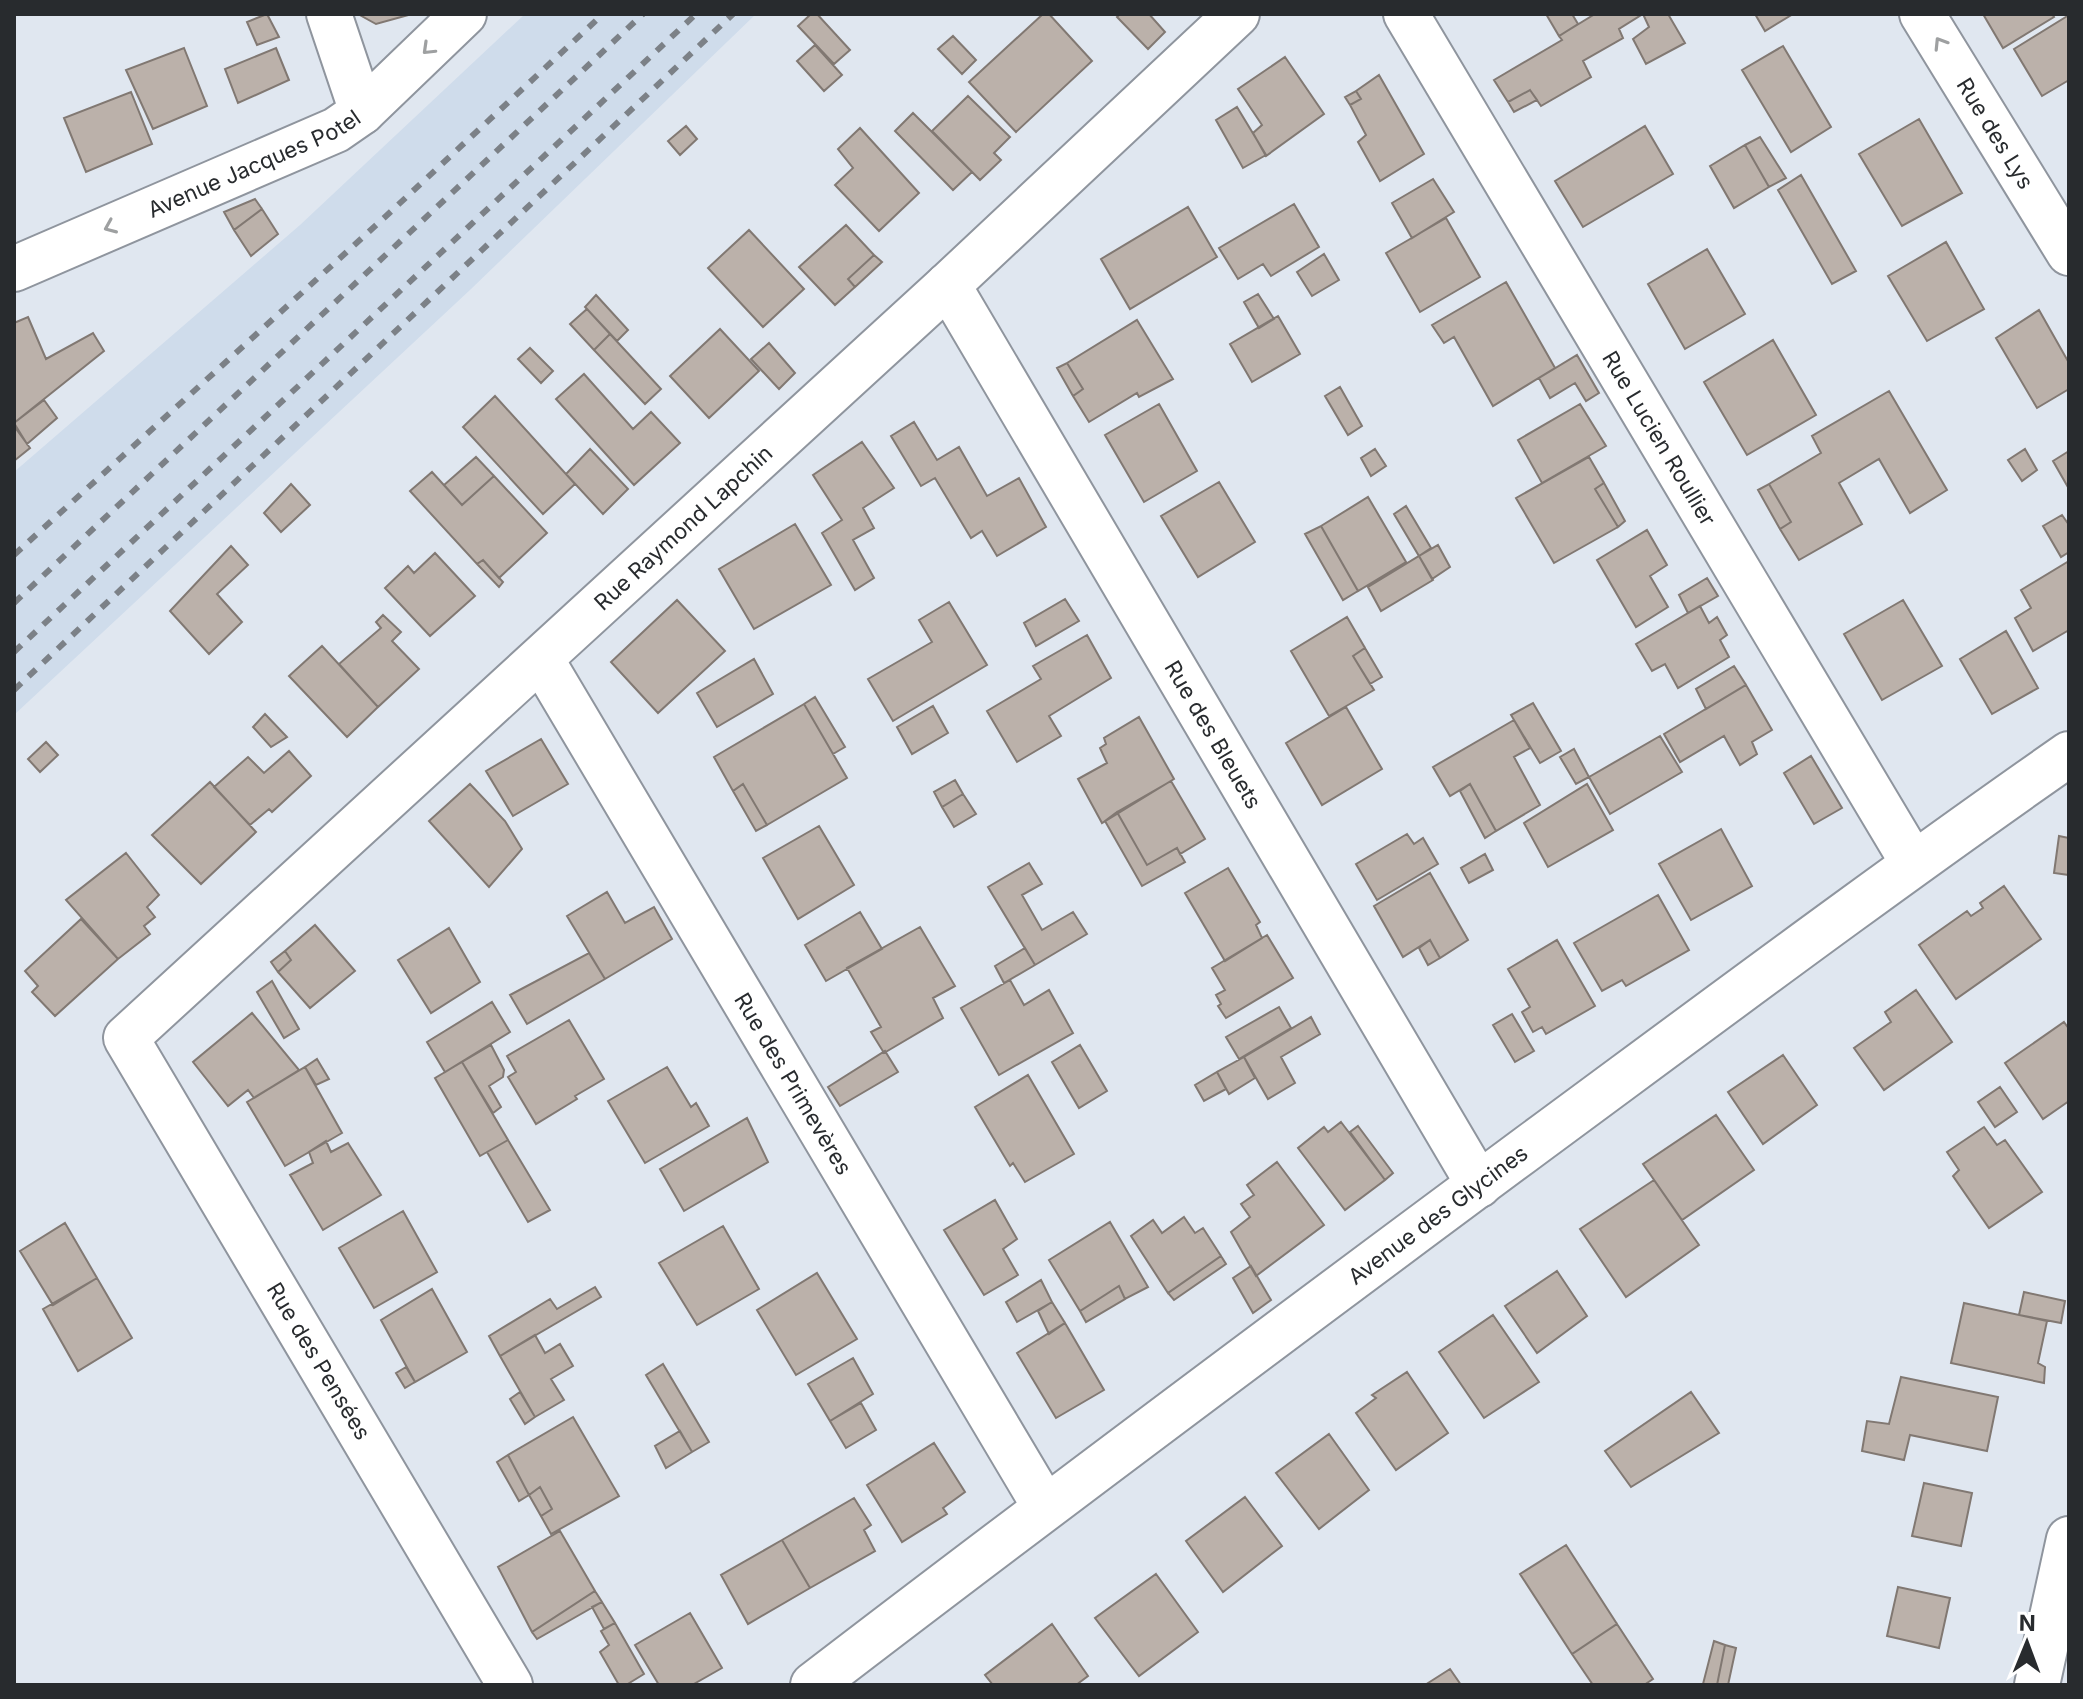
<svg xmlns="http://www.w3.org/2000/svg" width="2083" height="1699" viewBox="0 0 2083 1699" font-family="Inter,sans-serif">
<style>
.built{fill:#cfdceb}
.building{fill:#bbb1aa;stroke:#817872;stroke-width:2}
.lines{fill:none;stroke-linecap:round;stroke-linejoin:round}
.minor-casing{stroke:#8f959e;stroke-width:48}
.minor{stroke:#fff;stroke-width:44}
.rail{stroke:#7c8187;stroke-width:6;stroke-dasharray:10 10;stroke-linecap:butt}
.oneway{stroke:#9ea0a1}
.labels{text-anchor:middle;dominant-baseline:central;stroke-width:8;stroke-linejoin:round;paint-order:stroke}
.street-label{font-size:22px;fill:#282b2e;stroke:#fff}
</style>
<rect width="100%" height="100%" fill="#e0e7f0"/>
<path class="built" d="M525,14H756L470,290L14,715V472L300,225Z"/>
<path class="building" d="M267,14L279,37L257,45L247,22Z
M358,14H412L376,24Z
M811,14H817L850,50L834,64L798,26Z
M1043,14H1049L1092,61L1016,132L969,82Z
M1120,14H1149L1165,32L1148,49L1117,17Z
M1546,14H1572L1578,24L1559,36Z
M1595,14H1668L1685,43L1646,64L1633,39L1649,27L1643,14L1619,29L1623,38L1583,61L1591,77L1541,106L1530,90L1508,102L1494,80L1562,40L1559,36Z
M1755,14H1793L1765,31Z
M1983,14H2052L2054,17L2003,48Z
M2069,15V80L2042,96L2014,49Z
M953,36L976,60L962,74L938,49Z
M815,45L842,75L824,91L797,61Z
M1783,46L1831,127L1791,152L1742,70Z
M184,48L207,106L153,129L126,70Z
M276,48L289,80L238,103L225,69Z
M1285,57L1324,114L1266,156L1253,133L1262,125L1238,89Z
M1379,75L1424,154L1380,181L1358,142L1366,135L1350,105L1361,99L1356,91Z
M1530,90L1537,100L1514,112L1508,102Z
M1356,91L1361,99L1350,105L1345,97Z
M131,92L152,144L86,172L64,118Z
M968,96L1010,137L994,153L1001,160L980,180L932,131Z
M1237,107L1266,155L1243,168L1216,120Z
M913,113L972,172L953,190L895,131Z
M1919,119L1962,193L1902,226L1859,154Z
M686,126L697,139L680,155L668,141Z
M1645,126L1673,174L1583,227L1555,181Z
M860,128L919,193L879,231L835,185L853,168L838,149Z
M1760,137L1786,178L1769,187L1745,145Z
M1745,145L1769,187L1734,208L1710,166Z
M1801,175L1856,271L1832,284L1778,190Z
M1433,179L1454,212L1412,238L1392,203Z
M255,199L262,209L234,230L224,212Z
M1294,204L1319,247L1271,276L1263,264L1238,279L1219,248Z
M1188,207L1217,257L1130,309L1101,259Z
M262,209L278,234L251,256L234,230Z
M1446,218L1480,277L1420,312L1386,253Z
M846,225L874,255L848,279L855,287L835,305L799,267Z
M749,230L804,289L763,327L708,268Z
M1946,242L1984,309L1927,341L1888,276Z
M1707,249L1745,314L1685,349L1648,284Z
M1324,254L1339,280L1312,296L1297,272Z
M874,255L882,262L855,287L848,279Z
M1506,282L1555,368L1493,406L1454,337L1444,343L1432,325Z
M1258,294L1274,319L1259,328L1244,302Z
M596,295L628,330L617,341L585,307Z
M587,309L610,334L594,350L570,324Z
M2039,310L2069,363V389L2037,408L1996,338Z
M1278,316L1300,354L1252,382L1230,344Z
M28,317L46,359L93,333L104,351L14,423V323Z
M1137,320L1173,379L1139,397L1137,393L1089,422L1073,396L1083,389L1067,363Z
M720,329L759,371L709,418L670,376Z
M610,334L661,389L645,404L594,350Z
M1773,340L1816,415L1747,455L1704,382Z
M769,343L795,373L779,389L751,359Z
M530,348L553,371L541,383L518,359Z
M1577,355L1599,393L1586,401L1575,383L1550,398L1539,378Z
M1067,363L1083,389L1073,396L1057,368Z
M584,374L633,429L651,412L680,443L634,485L556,399Z
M1340,387L1362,426L1348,435L1325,396Z
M1889,391L1947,490L1910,513L1879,459L1839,483L1862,524L1799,560L1780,529L1791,522L1769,484L1821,453L1812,436Z
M495,396L575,484L543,514L463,427Z
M44,400L57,418L27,444L14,423Z
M1159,404L1197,471L1144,502L1105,435Z
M1580,404L1606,446L1542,483L1518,440Z
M914,422L937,460L959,447L987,496L1019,478L1046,527L997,556L982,531L971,538L935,478L921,486L891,436Z
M14,426L30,448L14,461Z
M862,442L894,488L863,508L874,528L853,540L874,578L855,590L822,533L842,520L813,475Z
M590,449L628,489L603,514L566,474Z
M1375,449L1386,466L1371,476L1361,458Z
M2025,449L2037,470L2022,481L2008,460Z
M2069,451V489L2053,461Z
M476,457L494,476L462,505L444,485Z
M1589,457L1604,483L1595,489L1618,527L1554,563L1516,498Z
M432,472L462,505L494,476L547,533L499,578L483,560L477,564L410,491Z
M1219,482L1255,542L1198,577L1161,516Z
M1604,483L1625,521L1618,527L1595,489Z
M291,484L310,505L281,532L264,513Z
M1769,484L1791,522L1780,529L1758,490Z
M1368,497L1406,562L1358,591L1321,526Z
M1406,506L1431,548L1419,556L1394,514Z
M2062,515L2069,525V552L2061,557L2043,526Z
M795,524L831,585L754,629L719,569Z
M1321,526L1358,591L1343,600L1305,534Z
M1647,530L1667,565L1650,576L1668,607L1636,627L1597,560Z
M1438,545L1450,567L1432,579L1419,556Z
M231,546L248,565L217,594L242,622L209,654L170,611Z
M435,553L475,596L430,636L385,588L408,566L414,573Z
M1419,556L1433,580L1381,611L1368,587Z
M483,560L503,582L499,587L477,564Z
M2069,561V630L2033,651L2015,618L2031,608L2021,590Z
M1707,578L1718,596L1688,613L1679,595Z
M1065,599L1079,621L1036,646L1024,623Z
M677,600L725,651L658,713L611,662Z
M1903,600L1942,666L1882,700L1844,634Z
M949,602L987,665L893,721L868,679L932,642L919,620Z
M1700,606L1709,623L1717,617L1727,635L1720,640L1729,657L1678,688L1665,664L1652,671L1636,644Z
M383,615L401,632L392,641L419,669L378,707L339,664L381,628L376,622Z
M1347,617L1365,648L1353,656L1374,690L1329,716L1291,651Z
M2006,631L2038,688L1992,714L1960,659Z
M1087,635L1111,678L1049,716L1061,736L1017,762L987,711L1041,679L1033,666Z
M322,646L378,707L347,737L289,676Z
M1365,648L1382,677L1370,684L1353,656Z
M754,659L773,694L717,727L697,693Z
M1734,666L1746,685L1706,709L1696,689Z
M1746,685L1772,730L1752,742L1757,754L1740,765L1724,736L1680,762L1664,734Z
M815,697L845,747L833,754L804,704Z
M1533,703L1561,751L1540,763L1511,715Z
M804,704L847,778L767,825L743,784L733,791L714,757Z
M933,706L948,733L912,754L897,727Z
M1346,707L1382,769L1322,805L1286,743Z
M265,714L287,737L271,747L253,727Z
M1139,717L1174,779L1102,823L1078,779L1107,763L1100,748L1106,744L1104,738Z
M1514,720L1530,748L1514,757L1540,805L1496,831L1470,784L1450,796L1433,767Z
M1660,736L1682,772L1610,814L1589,777Z
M541,739L568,784L513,816L486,771Z
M46,742L58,755L40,772L28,759Z
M1574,749L1589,777L1576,784L1560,757Z
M289,751L311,776L272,812L269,809L250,825L214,787L248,757L264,773Z
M1811,756L1842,808L1814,824L1784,773Z
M955,780L963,794L942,807L934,792Z
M1171,781L1205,839L1180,854L1177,848L1147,865L1117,812Z
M210,782L256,832L201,884L152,835Z
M470,784L505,821L522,849L489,887L429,821Z
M743,784L767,825L756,831L733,791Z
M1470,784L1496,831L1485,838L1460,791Z
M1587,784L1613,830L1548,867L1524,823Z
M963,794L976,814L954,827L942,807Z
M1117,812L1147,865L1177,848L1185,862L1142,886L1105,821Z
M819,826L854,885L798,919L763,858Z
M1721,829L1752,886L1691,920L1659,864Z
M1407,834L1414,844L1423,838L1438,864L1377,900L1356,864Z
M2059,836L2069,838V875L2054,873Z
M126,853L159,895L147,907L155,917L144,926L150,934L118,959L66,900Z
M1485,854L1493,870L1469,883L1461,868Z
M1029,863L1042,884L1022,895L1042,930L1073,912L1087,934L1035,965L988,887Z
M1228,868L1260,922L1256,925L1262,938L1225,961L1185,893Z
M1430,873L1468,940L1440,958L1430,940L1403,957L1374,906Z
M2004,886L2041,939L1956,999L1919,945L1967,911L1971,916L1983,908L1980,903Z
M607,892L625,923L654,907L672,939L605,979L567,916Z
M1658,895L1689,950L1626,986L1622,980L1602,991L1574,943Z
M860,912L882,949L826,981L805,945Z
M81,919L118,959L55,1016L32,992L38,986L25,971Z
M315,925L355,971L310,1008L278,972L291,960L285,951Z
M920,927L955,986L933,998L943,1018L884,1053L871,1032L881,1027L847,968Z
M449,928L480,982L431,1013L398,960Z
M1267,935L1293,978L1226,1018L1218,1006L1221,1004L1216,995L1225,990L1212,968Z
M1430,940L1440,958L1428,965L1419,948Z
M1557,940L1595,1006L1546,1034L1542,1027L1533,1032L1522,1012L1530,1007L1508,969Z
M1025,948L1035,965L1004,983L995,966Z
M285,951L291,960L278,972L271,962Z
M589,953L605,979L527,1024L510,995Z
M1010,980L1024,1005L1049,990L1073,1033L999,1075L961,1008Z
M272,981L299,1029L284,1038L257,992Z
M1916,990L1952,1042L1884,1090L1854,1048L1891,1022L1885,1012Z
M492,1002L510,1032L445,1072L427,1042Z
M1279,1007L1291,1028L1239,1059L1226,1037Z
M252,1013L299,1070L254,1098L248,1090L228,1106L193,1062Z
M1512,1014L1534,1051L1515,1062L1493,1025Z
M1311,1017L1320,1034L1281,1057L1295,1083L1268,1099L1244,1057Z
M569,1020L604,1079L575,1096L577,1099L536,1124L508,1077L516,1072L507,1056Z
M2064,1022L2069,1029V1101L2043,1119L2005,1063Z
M491,1045L504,1070L503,1077L489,1086L501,1107L493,1113L462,1062Z
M1080,1045L1107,1091L1079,1108L1052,1062Z
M885,1051L898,1072L840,1106L828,1087Z
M1783,1055L1817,1105L1763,1144L1728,1092Z
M1244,1057L1255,1078L1229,1094L1217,1072Z
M317,1059L329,1079L316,1085L305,1067Z
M462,1062L508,1140L480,1156L435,1078Z
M305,1067L342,1133L285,1166L247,1102Z
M667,1067L691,1107L696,1103L709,1126L645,1163L608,1101Z
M1217,1072L1226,1089L1204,1101L1195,1085Z
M1028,1075L1074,1154L1025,1182L1013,1163L1010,1166L975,1107Z
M2000,1087L2017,1112L1995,1127L1978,1102Z
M1716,1115L1754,1170L1682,1220L1643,1164Z
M747,1118L768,1162L684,1211L660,1169Z
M1341,1122L1385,1180L1345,1210L1298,1148L1324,1127L1328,1132Z
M1358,1126L1393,1173L1385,1180L1350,1132Z
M1984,1127L1997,1145L2005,1140L2042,1192L1989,1228L1953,1176L1959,1170L1947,1152Z
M508,1140L550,1210L528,1222L487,1152Z
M326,1141L331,1152L348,1143L381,1195L323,1230L290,1175L313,1163L309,1152Z
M1277,1162L1324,1225L1256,1276L1231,1232L1250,1217L1241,1204L1254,1195L1247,1185Z
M1654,1180L1699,1245L1626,1297L1580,1229Z
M995,1200L1017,1239L1003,1249L1018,1275L984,1295L944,1230Z
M403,1211L437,1272L374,1308L339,1248Z
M1184,1217L1195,1233L1203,1228L1221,1256L1168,1293L1131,1236L1153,1220L1162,1233Z
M1110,1222L1148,1287L1125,1299L1119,1286L1080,1311L1049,1260Z
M65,1223L97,1278L53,1305L20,1251Z
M723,1226L759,1289L697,1325L659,1263Z
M1221,1256L1226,1264L1174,1300L1168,1293Z
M1251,1266L1271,1300L1253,1313L1233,1278Z
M1557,1271L1587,1316L1537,1353L1505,1306Z
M817,1273L857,1339L796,1375L757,1310Z
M97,1278L132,1338L78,1371L43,1309Z
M1041,1280L1052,1302L1017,1322L1006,1302Z
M1119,1286L1125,1299L1086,1322L1080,1311Z
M595,1287L601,1297L500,1356L489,1336L550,1299L557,1309Z
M432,1289L467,1352L415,1382L381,1320Z
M2024,1292L2065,1301L2061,1323L2019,1315Z
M1052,1302L1065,1323L1049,1334L1038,1311Z
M1964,1303L2047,1321L2038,1363L2045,1367L2044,1383L1951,1363Z
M1493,1315L1539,1382L1484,1418L1439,1352Z
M1065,1323L1104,1390L1056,1418L1017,1353Z
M535,1335L545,1353L560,1344L573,1366L551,1379L564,1400L535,1417L500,1356Z
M853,1358L873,1394L830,1421L808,1384Z
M663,1364L709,1442L692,1452L646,1375Z
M406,1367L415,1382L405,1388L396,1373Z
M1407,1372L1448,1433L1396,1470L1356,1413L1376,1398L1372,1395Z
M1901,1377L1998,1397L1987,1451L1910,1435L1904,1460L1862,1451L1867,1421L1889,1424Z
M520,1392L535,1417L525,1424L510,1399Z
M1691,1392L1719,1433L1631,1487L1605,1451Z
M861,1403L876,1430L846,1448L830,1421Z
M573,1417L619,1496L551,1534L541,1516L552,1509L540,1487L529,1495L508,1455Z
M680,1431L692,1452L666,1468L655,1446Z
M1329,1434L1369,1490L1319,1529L1276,1473Z
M934,1443L965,1492L943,1508L947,1514L902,1542L867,1485Z
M508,1455L529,1495L519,1501L497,1462Z
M1924,1483L1972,1493L1961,1546L1912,1536Z
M540,1487L552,1509L541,1516L529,1495Z
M1245,1497L1282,1546L1223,1592L1186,1541Z
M854,1498L871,1525L864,1530L875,1551L810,1588L782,1540Z
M560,1531L595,1591L532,1632L498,1567Z
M782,1540L810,1588L748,1624L721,1575Z
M1566,1545L1617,1624L1572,1654L1520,1574Z
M1156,1574L1198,1632L1139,1676L1095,1618Z
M1898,1587L1950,1598L1939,1648L1887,1636Z
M595,1591L602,1602L537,1639L532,1632Z
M602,1602L615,1623L604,1629L592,1607Z
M690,1613L722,1668L692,1685H659L635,1645Z
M615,1623L644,1674L626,1685H619L600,1652L609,1645L601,1631Z
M1052,1624L1088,1676L1076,1685H993L985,1675Z
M1617,1624L1653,1679L1644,1685H1593L1572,1654Z
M1714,1641L1725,1645L1717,1685H1706L1703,1684Z
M1725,1645L1736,1648L1728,1685H1717Z
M1450,1669L1461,1685H1425Z"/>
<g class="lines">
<defs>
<g id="minor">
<path d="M329,14L362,112"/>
<path id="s1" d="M1406,14L1913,863"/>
<path id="s2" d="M1922,14L2069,253"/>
<path id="s3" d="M14,269L336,130L362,112L464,14"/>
<path id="s4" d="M948,285L1479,1185"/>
<path id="s5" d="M541,659L1045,1507"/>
<path id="s6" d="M510,1685L126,1038L948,285L1237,14"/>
<path id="s7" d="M813,1685C1050,1503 1289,1325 1529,1147C1708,1015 1887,881 2069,754"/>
<path d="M2037,1685L2069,1539"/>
</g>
</defs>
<use href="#minor" class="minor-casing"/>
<use href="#minor" class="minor"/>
<path class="rail" d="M14,555L385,217L603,14
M14,603L643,14
M14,652L696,14
M14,690L733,14"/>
</g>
<defs><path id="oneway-chevron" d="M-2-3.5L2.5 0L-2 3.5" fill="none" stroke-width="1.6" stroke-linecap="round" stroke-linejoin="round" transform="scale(2)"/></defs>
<g class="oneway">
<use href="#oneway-chevron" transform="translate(1940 43) rotate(-122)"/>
<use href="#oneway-chevron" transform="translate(428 49) rotate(136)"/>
<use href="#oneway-chevron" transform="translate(110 227) rotate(157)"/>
</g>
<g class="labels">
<g class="street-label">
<text stroke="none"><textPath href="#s2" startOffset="140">Rue des Lys</textPath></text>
<text stroke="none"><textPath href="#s3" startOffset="262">Avenue Jacques Potel</textPath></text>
<text stroke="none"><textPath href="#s1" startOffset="494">Rue Lucien Roullier</textPath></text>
<text stroke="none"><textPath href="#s6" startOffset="1508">Rue Raymond Lapchin</textPath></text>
<text stroke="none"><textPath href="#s4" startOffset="522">Rue des Bleuets</textPath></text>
<text stroke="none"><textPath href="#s5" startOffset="494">Rue des Primevères</textPath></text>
<text stroke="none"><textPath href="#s7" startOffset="782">Avenue des Glycines</textPath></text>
<text transform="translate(319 1361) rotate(59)">Rue des Pensées</text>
</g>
</g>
<rect width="2083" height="1699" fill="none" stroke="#282b2e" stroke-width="32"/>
<g transform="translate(2027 1643) rotate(1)" stroke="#ffffff" stroke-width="6" paint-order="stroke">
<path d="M0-6L14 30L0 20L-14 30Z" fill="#282b2e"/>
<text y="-12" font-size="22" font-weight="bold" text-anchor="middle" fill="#282b2e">N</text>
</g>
</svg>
